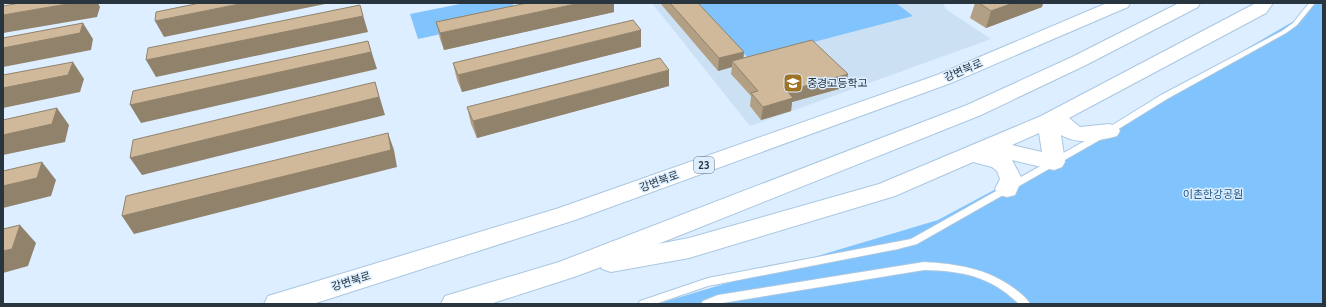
<svg xmlns="http://www.w3.org/2000/svg" width="1326" height="307" viewBox="0 0 1326 307" font-family="Ubuntu,'Noto Sans KR',sans-serif">
<style>
.built{fill:#cce0f4}
.green{fill:#81c3fd}
.lines{fill:none;stroke-linecap:round;stroke-linejoin:round}
.service-casing{stroke:#aac7e1;stroke-width:2}
.trunk-casing{stroke:#aac7e1;stroke-width:2}
.service{fill:#fff;fill-rule:evenodd}
.trunk{fill:#fff;fill-rule:evenodd}
.wall{fill:#b29f84}
.shaded-wall{fill:#91826c}
.building{fill:#cfb99a;stroke:#91826c}
.labels{text-anchor:middle;dominant-baseline:central;stroke-width:3;stroke-linejoin:round;paint-order:stroke}
.shield{fill:#dceeff;stroke:#5e6c78;stroke-width:1}
.shield-label{font-size:10px;font-weight:bold;fill:#28343e}
.street-label{font-size:11px;fill:#28343e;stroke:#dceeff}
.poi-label{font-size:11px;fill:#28343e;stroke:#dceeff;text-anchor:start}
.park-label{font-size:11px;fill:#245985;stroke:#dceeff}
</style>
<rect width="100%" height="100%" fill="#dceeff"/>
<path class="built" d="M652,3H942L947,10L991,39L750,126Z"/>
<path class="green" d="M465,3H512L520,17L418,39L410,14Z
M698,3H896L913,16L749,59Z
M1309,3H1323V304H657L938,220L1120,123L1299,18Z"/>
<g class="lines">
<defs>
<path id="service" d="M1309,3H1315L1297,25L1286,33L1167,99L1112,133L917,244L898,249L708,286L655,304H638L640,301L708,278L911,239L1106,129L1161,95L1282,31L1293,23Z
M924,262C957,264 987,268 1015,289C1020,293 1027,298 1030,304H1019C990,276 963,271 924,270L716,304H701L703,301L718,295Z"/>
<path id="trunk" d="M1107,3H1130L1128,7L951,83L575,220L313,304H264L268,296L278,293L559,208L937,75Z
M1179,3H1200L1198,7L1086,65L981,115L658,244L689,238L879,184L1041,116L1256,3H1273L1266,13L1069,118L1080,127L1109,124L1117,126L1120,131L1117,136C1098,141 1078,145 1061,135L1065,162L1062,167L1054,170L1012,160L1022,179L1015,195L1007,197L999,195L995,189L1000,179L997,171L992,167L973,162L895,196L689,258L611,272L602,269L601,267L574,277L490,304H441L445,296L559,262L967,105L1072,57ZM1039,133L1042,152L1012,145Z"/>
</defs>
<use href="#service" class="service-casing"/>
<use href="#trunk" class="trunk-casing"/>
<use href="#service" class="service"/>
<use href="#trunk" class="trunk"/>
</g>
<path class="wall" d="M527,3H614V12L444,50L440,39L436,22Z
M660,3H698L743,58L846,87L792,102L791,111L761,120L750,106L751,96L731,74L732,67L718,71Z
M975,3H1043L1042,7L986,28L970,18Z
M641,47L462,92L457,80L453,63Z
M669,86L477,138L471,124L467,107Z"/>
<path class="shaded-wall" d="M73,3H98L100,7L97,17L3,33V15Z
M244,3H330L164,37L155,21Z
M580,3H614V12L444,50L440,33Z
M1013,3H1043L1042,7L986,28L991,11Z
M360,5L368,32L156,77L146,60Z
M83,23L93,39L91,50L3,67V48Z
M641,30V47L462,92L458,75Z
M368,41L377,69L141,123L130,105Z
M744,52L743,65L732,61V67L718,71L719,58Z
M73,62L84,79L80,92L3,108V88Z
M669,70V86L477,138L473,121Z
M848,74L846,87L792,102L791,111L761,120L763,107L787,91Z
M375,82L385,115L142,175L130,158Z
M57,108L69,125L65,142L3,155V135Z
M388,133L394,150L397,167L134,234L122,216Z
M42,162L56,180L51,196L3,208V186Z
M20,225L36,243L28,266L3,273V251Z"/>
<path class="building" d="M20,3H73L3,15V6Z
M200,3H244L155,21L156,12Z
M527,3H580L440,33L436,22Z
M670,3H698L744,52L719,58Z
M979,3H1013L991,11Z
M360,5L363,16L146,60L148,48Z
M633,20L641,30L458,75L453,63Z
M83,23L80,33L3,48V38Z
M812,40L848,74L787,91L793,98L763,107L751,93L758,91L732,61Z
M368,41L371,52L130,105L133,91Z
M660,58L669,70L473,121L467,107Z
M73,62L68,75L3,88V75Z
M375,82L379,97L130,158L133,140Z
M57,108L52,124L3,135V120Z
M388,133L391,150L122,216L126,196Z
M42,162L37,178L3,186V171Z
M20,225L12,249L3,251V229Z"/>
<defs>
<symbol id="school-square" viewBox="-11 -11 22 22"><rect x="-9" y="-9" width="18" height="18" rx="4" fill="#a07324" stroke="#dceeff"/><path d="M0-5L7-2L0 1L-7-2ZM-4 1L0 2.5L4 1V4Q0 6-4 4Z" fill="#fff"/></symbol>
</defs>
<g fill-rule="evenodd">
<use href="#school-square" x="782" y="72" width="22" height="22"/>
</g>
<g class="labels">
<rect class="shield" x="694" y="157" width="20" height="16" rx="3"/>
<g class="shield-label">
<text x="704" y="165">23</text>
</g>
<g class="street-label">
<text transform="translate(963 70) rotate(-23)">강변북로</text>
<text transform="translate(659 181) rotate(-20)">강변북로</text>
<text transform="translate(351 281) rotate(-17)">강변북로</text>
</g>
<g class="poi-label">
<text x="807" y="83">중경고등학고</text>
</g>
<g class="park-label">
<text x="1213" y="194">이촌한강공원</text>
</g>
</g>
<rect width="1326" height="307" fill="none" stroke="#28343e" stroke-width="8"/>
</svg>
